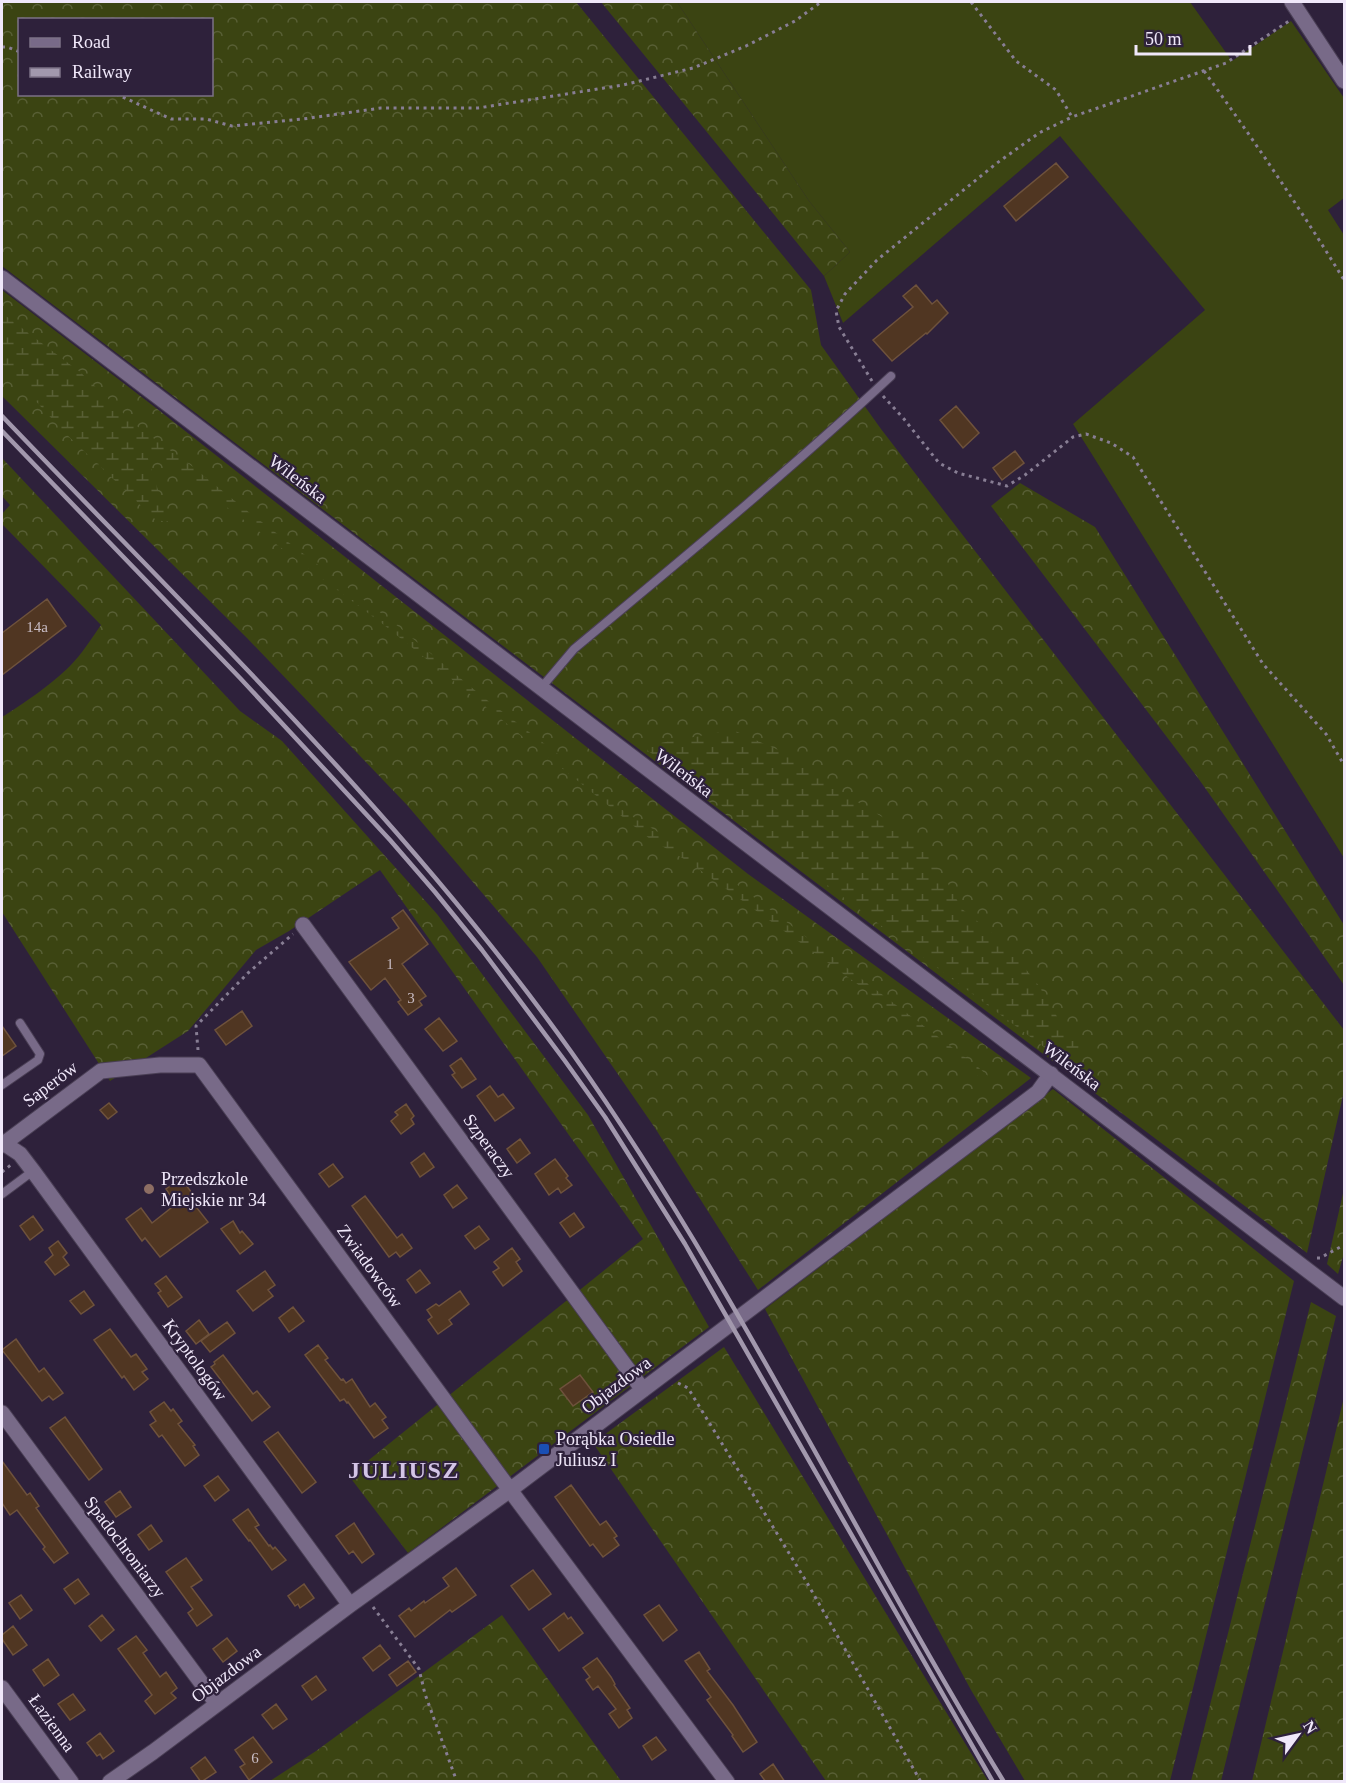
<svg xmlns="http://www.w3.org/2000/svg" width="1346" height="1783" viewBox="0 0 1346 1783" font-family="'Times New Roman',serif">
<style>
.grass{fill:#3b4412}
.forest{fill:url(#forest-crowns);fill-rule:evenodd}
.wetland{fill:url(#wetland-marsh)}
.building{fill:#503622;stroke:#6e523c;stroke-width:1.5}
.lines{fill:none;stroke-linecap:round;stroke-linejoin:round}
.lane-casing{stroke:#4a3f55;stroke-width:10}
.street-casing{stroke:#4a3f55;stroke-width:17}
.secondary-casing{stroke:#4a3f55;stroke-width:17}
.path{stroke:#887e94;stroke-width:3;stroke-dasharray:3 4.5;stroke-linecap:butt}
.lane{stroke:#786a88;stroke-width:8}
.street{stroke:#786a88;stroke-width:15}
.secondary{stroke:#786a88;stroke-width:15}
.rail{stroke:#a298ad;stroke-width:4.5}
.education-dot{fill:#8d6e63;stroke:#2e213b;stroke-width:2}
.transit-dot{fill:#1a4fb4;stroke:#2e213b;stroke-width:2}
.labels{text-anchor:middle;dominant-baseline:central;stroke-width:4.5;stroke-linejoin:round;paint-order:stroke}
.number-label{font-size:15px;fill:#c8bcc4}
.street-label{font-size:18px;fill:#f0e8fa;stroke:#2e213b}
.poi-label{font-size:18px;fill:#f0e8fa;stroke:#2e213b;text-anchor:start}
.district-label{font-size:24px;font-weight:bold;letter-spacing:1.5px;fill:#d3c4e6;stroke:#2e213b}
</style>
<defs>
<pattern id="forest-crowns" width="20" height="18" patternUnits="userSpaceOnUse" patternTransform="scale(1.5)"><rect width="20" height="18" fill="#3b4412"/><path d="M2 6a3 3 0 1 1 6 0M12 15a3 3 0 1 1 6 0" fill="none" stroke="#585f35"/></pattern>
<pattern id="wetland-marsh" width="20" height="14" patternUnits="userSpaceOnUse" patternTransform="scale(1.5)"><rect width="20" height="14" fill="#3b4412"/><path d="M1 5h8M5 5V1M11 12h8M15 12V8" fill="none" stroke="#585f35"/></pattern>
</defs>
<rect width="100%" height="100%" fill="#2e213b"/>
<path class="grass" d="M677,2H1190L1232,61L1291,21L1344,98V198L1328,210L1344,235V858L1073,424L1205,310L1060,136L843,323L824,276L850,252L809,201Z"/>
<path class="forest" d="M2,2H576L811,290L821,345L881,429L1344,1030V1091L1307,1253L615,731L2,266ZM20,20H212V94H20Z
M601,2H677L809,201L850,252L824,276Z
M2,290L156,408L748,874L1031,1078L758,1290L655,1128L537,957L407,805L247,638L2,396Z
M2,458L240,711L282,741L437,914L588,1115L709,1327L408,1553L349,1476L643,1239L380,870L289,931L256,950L188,1031L110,1081L2,912V717C22,705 53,683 70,666C82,654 91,639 101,625L2,524V514L10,505L2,496Z
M1020,483L1095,527L1344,925V985L1198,778L991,506Z
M1053,1089L1294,1281L1170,1781H1025L971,1690L765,1309Z
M1344,1189V1253L1338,1274L1327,1264Z
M1311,1302L1336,1316L1221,1781H1191Z
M724,1347L988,1781H826L593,1443Z
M1344,1397V1781H1252Z
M502,1615L621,1781H270L316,1751Z"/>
<path class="wetland" d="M2,313L80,372L138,427L193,467L246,510L394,623L483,697L571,764L606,797L625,812L707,862L978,1067L990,1078L983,1080L860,986L689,862L650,839L384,625L172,466L147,455L168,522L156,520L63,431L2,364Z
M733,730L785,753L849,797L914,836L947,882L962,909L1007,945L1039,986L1062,1025L1079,1047L1066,1063C925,960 787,854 647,750L649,745Z"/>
<path class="building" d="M1056,163L1068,177L1016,221L1004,206Z
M916,285L932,304L937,300L948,313L927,334L926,333L892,361L873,340L913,307L903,296Z
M956,406L979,433L963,448L940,420Z
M1015,451L1024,463L1002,480L993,468Z
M47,599L66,626L2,675V633Z
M403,910L428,944L402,964L426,996L419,1001L422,1005L408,1015L398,1002L401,1000L385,978L371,990L349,962L399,928L392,918Z
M242,1011L252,1026L226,1045L215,1030Z
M439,1018L457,1041L443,1051L425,1029Z
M2,1026L16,1046L2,1056Z
M461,1058L476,1079L462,1088L452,1075L455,1073L450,1066Z
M490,1086L498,1097L503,1094L514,1108L495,1121L477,1096Z
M109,1103L117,1112L108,1119L100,1110Z
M406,1104L414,1116L411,1119L414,1124L401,1134L391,1121L398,1115L395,1112Z
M520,1139L530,1153L517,1163L507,1149Z
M424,1153L434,1167L420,1177L411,1163Z
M555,1159L568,1176L566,1178L572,1185L561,1193L558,1188L549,1195L535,1174Z
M333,1164L343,1177L329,1187L319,1174Z
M181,1178L197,1200L193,1203L208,1222L160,1257L145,1238L142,1241L126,1219L141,1208L152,1223L176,1204L166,1189Z
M457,1185L467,1198L453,1208L444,1195Z
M365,1196L397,1238L402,1234L412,1248L400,1257L396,1252L389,1257L352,1206Z
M574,1213L584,1227L570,1237L560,1223Z
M33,1216L43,1230L30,1240L20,1226Z
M233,1221L240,1233L242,1231L253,1244L240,1254L221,1229Z
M479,1226L489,1239L475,1249L465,1236Z
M58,1241L67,1253L63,1257L69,1265L55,1275L45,1262L53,1255L49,1248Z
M512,1248L520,1259L516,1262L522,1271L503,1286L493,1272L499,1268L494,1262Z
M420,1270L430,1283L416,1293L407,1280Z
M265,1271L275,1285L268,1290L273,1296L253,1311L237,1291Z
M166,1276L182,1297L168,1307L158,1293L161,1291L155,1284Z
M84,1291L94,1305L81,1314L70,1301Z
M460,1291L469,1304L449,1320L452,1324L438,1334L428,1320L432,1317L427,1310L436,1304L439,1306Z
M293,1307L304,1321L289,1332L279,1318Z
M199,1320L209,1334L196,1344L186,1331Z
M227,1322L235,1333L210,1352L201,1341Z
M110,1329L131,1357L136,1354L147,1369L142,1372L148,1379L134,1390L124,1376L122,1378L94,1340Z
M16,1339L39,1372L44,1368L63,1393L53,1400L49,1396L42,1401L2,1350Z
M318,1345L328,1358L325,1360L341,1380L343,1379L346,1383L352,1379L370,1407L375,1403L386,1417L382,1420L388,1428L374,1438L348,1402L347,1403L344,1399L340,1401L305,1355Z
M223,1355L253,1394L257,1391L270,1407L252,1421L211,1367L215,1364L214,1362Z
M580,1375L593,1392L573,1406L560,1389Z
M164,1402L171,1411L173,1409L182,1421L178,1424L195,1445L193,1446L199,1455L185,1466L162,1435L159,1437L150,1425L156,1421L150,1412Z
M65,1417L102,1469L89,1480L50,1428Z
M278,1432L316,1482L302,1493L264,1442Z
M2,1461L27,1495L30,1493L39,1506L36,1508L68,1553L54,1563L43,1549L45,1547L17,1510L10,1515L2,1503Z
M218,1476L229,1490L215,1501L204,1486Z
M571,1485L600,1525L606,1521L617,1536L614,1538L619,1545L603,1557L593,1544L590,1546L555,1497Z
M120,1491L131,1507L116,1517L105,1502Z
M248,1509L259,1525L255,1527L269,1546L270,1545L273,1549L275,1547L286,1560L272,1570L250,1540L249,1541L233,1520Z
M354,1523L374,1554L362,1563L353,1551L349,1554L336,1536Z
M151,1525L162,1541L149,1550L138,1535Z
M186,1558L202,1580L191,1587L212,1615L197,1626L188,1613L193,1609L166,1572Z
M456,1568L476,1595L452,1612L450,1610L415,1637L399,1616L409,1608L411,1611L424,1601L425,1603L449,1586L443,1578Z
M533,1570L551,1594L529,1610L511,1586Z
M78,1579L89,1594L75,1604L64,1589Z
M304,1584L314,1598L300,1608L298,1604L295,1606L288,1596Z
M21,1595L32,1610L20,1619L9,1603Z
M659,1605L677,1630L663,1641L644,1615Z
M564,1613L568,1619L571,1617L583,1633L559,1651L543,1629Z
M102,1615L114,1630L101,1641L89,1626Z
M13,1626L27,1645L13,1655L2,1639V1635Z
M136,1636L147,1650L143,1653L160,1677L166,1672L177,1688L171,1693L176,1698L155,1714L145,1701L152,1695L118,1649Z
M227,1638L237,1651L223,1662L213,1649Z
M380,1645L390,1658L373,1671L363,1658Z
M699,1652L710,1669L707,1671L733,1705L757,1742L743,1752L732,1736L733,1735L707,1700L711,1697L685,1661Z
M597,1658L611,1677L615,1684L614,1685L630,1708L627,1710L632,1718L619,1728L609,1714L616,1709L598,1686L593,1690L586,1680L590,1677L583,1668Z
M48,1659L59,1675L44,1686L33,1670Z
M408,1661L416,1672L397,1686L389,1675Z
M316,1676L326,1690L312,1700L302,1686Z
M73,1694L85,1710L70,1720L58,1704Z
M276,1704L287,1719L273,1729L262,1715Z
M100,1733L114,1751L103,1759L100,1754L97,1756L87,1743Z
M253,1737L272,1762L249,1780L240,1767L245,1764L235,1750Z
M656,1737L666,1750L652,1760L643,1746Z
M205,1757L216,1772L201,1782L191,1768Z
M773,1764L785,1782H766L760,1774Z"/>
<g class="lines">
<defs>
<path id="lane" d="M541,688L574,649C681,560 789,471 891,376
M2,1085L38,1060L40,1054L20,1023
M2,1194L33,1171"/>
<path id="street" d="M1292,2L1344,81
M303,925L643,1390
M2,1142L20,1154L33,1171L350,1605
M2,1145L101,1071L160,1065H199L510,1490L727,1782
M2,1413L217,1704
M2,1688L71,1782
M110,1782L153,1752L350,1605L510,1490L1038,1092L1051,1074"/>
<path id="secondary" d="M2,278L1344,1298"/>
</defs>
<use href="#lane" class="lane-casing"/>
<use href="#street" class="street-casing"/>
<use href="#secondary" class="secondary-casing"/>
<path class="path" d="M971,2L1016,61L1056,90L1072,117L1226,63L1289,21
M2,47H7L20,52
M1204,71C1253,139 1300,208 1344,280
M116,94L171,119H206L232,126L303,119L381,108H478L623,85L693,68L746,46L795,21L821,2
M872,381L839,327L836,311L845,294L877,260L997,163L1039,133L1072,117
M883,396L904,419L939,463L958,473L1007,486L1025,475L1073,437L1086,434L1111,443L1133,457L1263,664L1326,734L1344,765
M198,1050L196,1026L248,973L293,934
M2,1172L12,1164
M1317,1258H1320L1344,1245
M678,1383L688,1388L806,1581L921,1782
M373,1607L419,1669L425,1694L457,1782"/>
<use href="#lane" class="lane"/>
<use href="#street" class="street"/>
<use href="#secondary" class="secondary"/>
<path class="rail" d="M2,416C199,622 406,820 572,1053C736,1284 856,1541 1004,1782
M2,431L240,678L390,840L435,892L482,950L565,1061L605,1117L685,1244L993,1782"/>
</g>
<circle class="education-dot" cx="149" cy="1189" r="6"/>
<rect class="transit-dot" x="538" y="1443" width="12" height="12" rx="3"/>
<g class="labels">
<g class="number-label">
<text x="37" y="627">14a</text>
<text x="390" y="964">1</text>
<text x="411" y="998">3</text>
<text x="255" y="1758">6</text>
</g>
<g class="street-label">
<text transform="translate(298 479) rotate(37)">Wileńska</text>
<text transform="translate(684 773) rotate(37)">Wileńska</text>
<text transform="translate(1072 1066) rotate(37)">Wileńska</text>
<text transform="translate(50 1084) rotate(-37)">Saperów</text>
<text transform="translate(489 1146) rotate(54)">Szperaczy</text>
<text transform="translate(370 1266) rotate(54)">Zwiadowców</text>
<text transform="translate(195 1360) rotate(54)">Kryptologów</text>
<text transform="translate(616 1385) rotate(-37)">Objazdowa</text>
<text transform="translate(125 1547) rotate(53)">Spadochroniarzy</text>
<text transform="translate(226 1674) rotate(-37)">Objazdowa</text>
<text transform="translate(52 1723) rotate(54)">Łazienna</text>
</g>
<g class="poi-label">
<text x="161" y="1179">Przedszkole<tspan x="161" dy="21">Miejskie nr 34</tspan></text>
<text x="556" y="1439">Porąbka Osiedle<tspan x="556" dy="21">Juliusz I</tspan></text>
</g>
<g class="district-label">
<text x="404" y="1470">JULIUSZ</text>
</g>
</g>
<rect width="1346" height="1783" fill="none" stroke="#f0e8fa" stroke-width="6"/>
<rect x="18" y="18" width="195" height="78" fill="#2e213b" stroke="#7c7187" stroke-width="1.5"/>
<rect x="30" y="38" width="30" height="9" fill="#786a88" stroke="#7c7187" stroke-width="1.5"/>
<text x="72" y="48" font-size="18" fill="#f0e8fa">Road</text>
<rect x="30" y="68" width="30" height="9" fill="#a298ad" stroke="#7c7187" stroke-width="1.5"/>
<text x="72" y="78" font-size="18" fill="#f0e8fa">Railway</text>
<g transform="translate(1298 1735) rotate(57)" stroke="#2e213b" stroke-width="4.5" paint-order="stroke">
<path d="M0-4.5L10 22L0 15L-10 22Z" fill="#f0e8fa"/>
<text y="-9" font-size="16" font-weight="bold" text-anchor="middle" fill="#f0e8fa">N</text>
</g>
<path d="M1136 45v9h114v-9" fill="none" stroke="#f0e8fa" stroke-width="3"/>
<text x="1145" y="45" font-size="18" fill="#f0e8fa" stroke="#2e213b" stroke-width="4.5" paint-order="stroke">50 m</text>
</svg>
